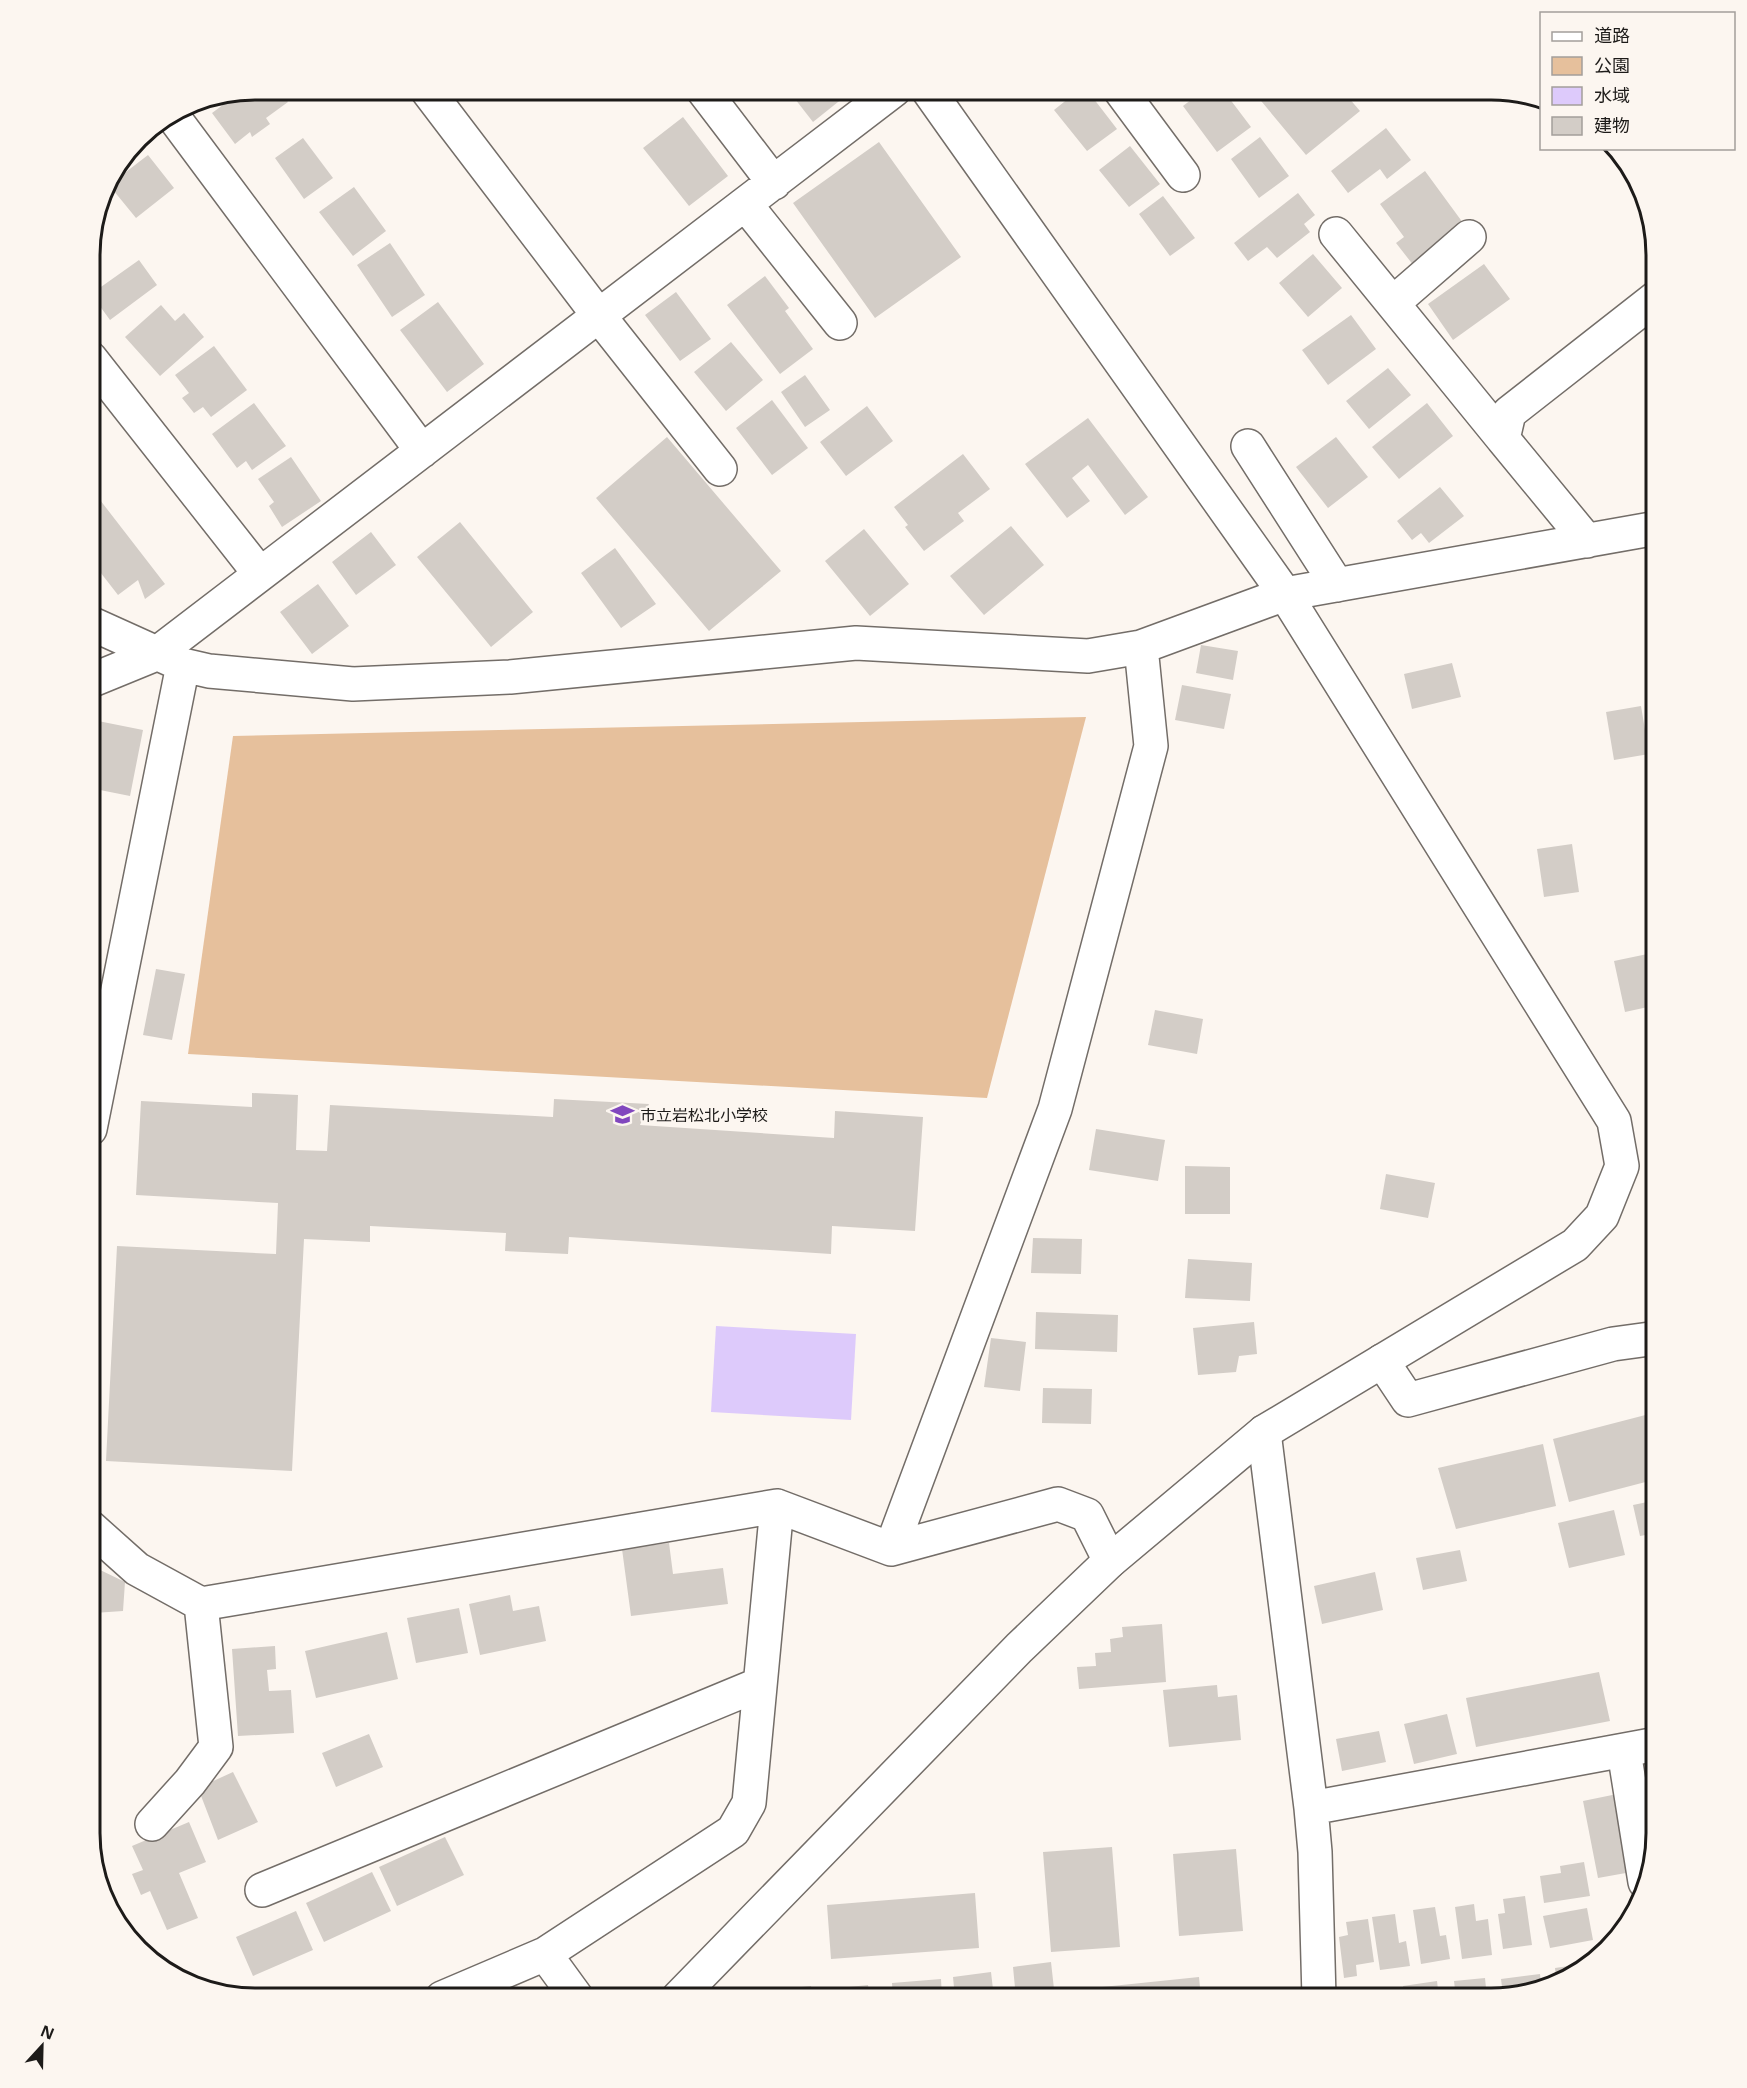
<svg xmlns="http://www.w3.org/2000/svg" width="1747" height="2088" viewBox="0 0 1747 2088" font-family="'Noto Sans','Noto Sans JP',sans-serif">
<style>
.green{fill:#e6c09c}
.water{fill:#ddcafb}
.building{fill:#d3cdc7}
.lines{fill:none;stroke-linecap:round;stroke-linejoin:round}
.minor-casing{stroke:#736d68;stroke-width:36}
.tertiary-casing{stroke:#736d68;stroke-width:36}
.minor{stroke:#fff;stroke-width:33}
.tertiary{stroke:#fff;stroke-width:33}
.labels{text-anchor:middle;dominant-baseline:central;stroke-width:4.5;stroke-linejoin:round;paint-order:stroke}
.poi-label{font-size:16px;fill:#1d1b19;stroke:#fcf6f0;text-anchor:start}
.rim{fill:none;stroke:#1d1b19;stroke-width:3}
</style>
<rect width="100%" height="100%" fill="#fcf6f0"/>
<path class="green" d="M1086,717L987,1098L188,1054L233,736Z"/>
<path class="water" d="M716,1326L856,1334L851,1420L711,1412Z"/>
<path class="building" d="M255,90H279L288,102L266,118L270,124L252,137L250,132L235,144L212,113L239,93Z
M788,90H845L848,94L813,122Z
M1079,90H1087L1117,129L1087,151L1054,110Z
M1204,90H1223L1251,127L1217,152L1183,106Z
M1252,90H1342L1360,111L1306,155Z
M683,117L728,176L689,206L643,148Z
M1386,128L1411,160L1387,179L1380,169L1348,193L1331,171Z
M1260,137L1289,176L1259,198L1231,159Z
M303,138L333,178L304,199L275,158Z
M879,142L961,257L875,318L793,203Z
M1130,146L1160,184L1129,207L1099,170Z
M148,155L174,188L136,218L109,185Z
M1425,171L1466,227L1414,266L1396,243L1404,237L1380,204Z
M354,187L386,231L353,256L319,212Z
M1298,193L1315,215L1304,224L1310,232L1277,258L1267,247L1248,261L1234,243Z
M1163,196L1195,238L1170,256L1139,214Z
M390,243L425,295L392,317L357,265Z
M1313,254L1342,288L1308,317L1279,283Z
M139,260L157,285L110,320L91,294Z
M1484,264L1510,299L1453,340L1428,304Z
M765,276L789,308L785,311L813,349L780,374L727,305Z
M676,292L711,339L680,361L645,315Z
M438,302L484,364L447,392L400,330Z
M161,305L175,321L184,313L204,337L160,376L125,337Z
M1351,315L1376,349L1328,385L1302,350Z
M731,342L763,380L726,411L694,372Z
M214,346L247,390L211,417L203,407L194,413L182,398L189,393L175,375Z
M1388,368L1411,395L1369,429L1346,401Z
M805,375L830,410L805,427L781,392Z
M772,400L808,448L772,475L736,428Z
M254,403L286,446L252,470L246,461L237,468L212,434Z
M1427,403L1453,436L1399,479L1372,447Z
M867,406L893,441L846,476L820,442Z
M1088,418L1148,497L1125,515L1088,465L1072,478L1090,501L1067,518L1025,464Z
M667,437L781,571L709,631L596,498Z
M1336,437L1368,477L1328,508L1296,467Z
M963,454L990,489L958,513L964,521L924,551L905,527L908,525L894,507Z
M291,457L321,501L282,527L269,506L274,502L258,479Z
M90,487L165,584L145,599L138,580L118,595L90,559Z
M1440,487L1464,516L1429,543L1421,533L1412,540L1397,521Z
M460,522L533,612L491,647L417,557Z
M1011,526L1044,565L984,615L950,576Z
M864,529L909,584L870,616L825,561Z
M371,532L396,565L356,595L332,562Z
M615,548L656,604L621,628L581,573Z
M318,584L349,626L312,654L280,612Z
M1201,645L1238,651L1233,680L1196,673Z
M1452,663L1461,697L1412,709L1404,674Z
M1182,685L1231,694L1224,729L1175,720Z
M1641,706L1649,754L1614,760L1606,712Z
M98,721L143,730L130,796L90,788V736L95,737Z
M1657,836V872H1656L1648,838Z
M1572,844L1579,892L1544,897L1537,849Z
M1657,893V919L1651,920L1647,895Z
M1657,952V1005L1625,1012L1614,961Z
M156,969L185,974L172,1040L143,1035Z
M1155,1010L1203,1019L1197,1054L1148,1045Z
M1657,1022V1043L1653,1045L1651,1023Z
M252,1093L298,1095L296,1150L327,1151L330,1105L553,1117L554,1099L649,1104L640,1125L834,1138L835,1111L923,1117L915,1231L832,1226L831,1254L569,1237L568,1254L505,1251L506,1233L370,1226V1242L304,1239L292,1471L106,1461L117,1246L276,1254L278,1203L136,1195L141,1101L252,1107Z
M1096,1129L1165,1140L1158,1181L1089,1170Z
M1185,1166L1230,1167V1214H1185Z
M1386,1174L1435,1183L1428,1218L1380,1209Z
M1033,1238L1082,1239L1081,1274L1031,1273Z
M1188,1259L1252,1263L1250,1301L1185,1298Z
M1036,1312L1118,1315L1117,1352L1035,1349Z
M1254,1322L1257,1354L1239,1356L1236,1372L1198,1375L1193,1328Z
M991,1338L1026,1342L1020,1391L984,1387Z
M1043,1388L1092,1389L1091,1424L1042,1423Z
M1657,1412V1479L1569,1502L1553,1439Z
M1543,1444L1556,1506L1456,1529L1438,1468Z
M1657,1500V1533L1640,1536L1633,1505Z
M1614,1510L1625,1555L1569,1568L1558,1523Z
M669,1543L673,1574L723,1568L728,1604L631,1616L622,1549Z
M1460,1550L1467,1581L1423,1590L1416,1558Z
M90,1552L96,1556L94,1567L125,1582L123,1611L94,1613L92,1628H90Z
M1375,1572L1383,1610L1322,1624L1314,1586Z
M510,1595L513,1611L539,1606L546,1641L480,1655L469,1604Z
M459,1608L468,1653L416,1663L407,1618Z
M1162,1624L1166,1682L1079,1689L1077,1667L1096,1666L1095,1653L1111,1652L1110,1639L1123,1637L1122,1627Z
M387,1632L398,1679L316,1698L305,1651Z
M275,1646L276,1669L267,1670L269,1691L291,1690L294,1733L238,1736L232,1649Z
M1599,1672L1610,1721L1476,1747L1466,1698Z
M1217,1685L1218,1697L1237,1695L1241,1740L1169,1747L1163,1690Z
M1447,1714L1457,1754L1414,1764L1404,1724Z
M1379,1731L1386,1762L1342,1771L1336,1739Z
M369,1734L383,1767L336,1787L322,1753Z
M1657,1759V1807L1641,1811L1631,1765Z
M233,1772L258,1822L218,1840L198,1788Z
M1622,1793L1637,1871L1598,1878L1583,1801Z
M189,1822L206,1862L179,1873L198,1918L167,1930L150,1891L141,1895L132,1874L143,1870L132,1846Z
M445,1837L464,1875L397,1906L379,1867Z
M1112,1847L1120,1947L1051,1952L1043,1852Z
M1236,1849L1243,1931L1179,1936L1173,1854Z
M1584,1862L1590,1896L1544,1903L1540,1876L1561,1873L1560,1866Z
M372,1872L391,1911L324,1942L306,1903Z
M975,1893L979,1948L831,1959L827,1905Z
M1525,1896L1532,1945L1503,1949L1498,1914L1505,1913L1503,1899Z
M1474,1904L1476,1921L1488,1919L1492,1955L1462,1959L1455,1907Z
M1435,1907L1440,1936L1446,1935L1450,1959L1421,1964L1413,1910Z
M1587,1908L1593,1940L1550,1948L1543,1916Z
M296,1911L313,1950L253,1976L236,1937Z
M1395,1914L1399,1943L1406,1941L1410,1966L1380,1970L1372,1917Z
M1368,1919L1374,1962L1356,1965L1357,1976L1344,1978L1339,1937L1348,1935L1346,1922Z
M1051,1962L1055,1998H1016L1013,1967Z
M1590,1963L1584,1970L1556,1978L1555,1968Z
M991,1972L994,1998H955L953,1977Z
M1540,1974L1541,1983L1503,1995L1501,1979Z
M1199,1977L1201,1998H1084L1083,1989Z
M1485,1978L1487,1998H1456L1454,1981Z
M941,1979L942,1998H893L892,1983Z
M1437,1981L1439,1998H1405L1403,1986Z
M868,1985L870,1998H831L830,1989Z
M811,1986L813,1998H774V1990Z
M1382,1992V1998H1349V1995Z"/>
<g class="lines">
<defs>
<path id="minor" d="M427,90L599,316L720,469
M703,90L774,183
M1120,90L1183,175
M172,115L422,451
M746,205L840,323
M1336,234L1503,439
M1393,303L1469,237
M90,358L260,574
M1248,446L1337,585
M1587,541L1503,439L1509,413L1657,297
M90,623L183,665L209,671L353,684L510,677L856,643L1088,656L1141,647L1285,594L1657,528
M90,681L156,654L894,90
M90,1129L183,665
M1382,1361L1408,1400L1613,1344L1657,1338
M1264,1432L1311,1808L1315,1852L1319,1998
M90,1527L137,1569L201,1604L777,1506L891,1549L1058,1504L1087,1515L1110,1561
M891,1549L1055,1109L1151,746L1141,647
M1624,1751L1645,1882
M1311,1808L1657,1744
M152,1824L190,1782L216,1747L201,1604
M262,1890L760,1684
M545,1954L577,1998
M442,1998L545,1954L733,1831L749,1803L777,1506"/>
<path id="tertiary" d="M678,1998L1019,1648L1110,1561L1264,1432L1575,1245L1602,1216L1622,1166L1614,1121L1285,594L928,90"/>
</defs>
<use href="#minor" class="minor-casing"/>
<use href="#tertiary" class="tertiary-casing"/>
<use href="#minor" class="minor"/>
<use href="#tertiary" class="tertiary"/>
</g>
<defs>
<symbol id="school-bare" viewBox="-9 -9 18 18"><path d="M0-5L7-2L0 1L-7-2ZM-4 1L0 2.5L4 1V4Q0 6-4 4Z" fill="#8147be" stroke="#fcf6f0" stroke-width="2.5" paint-order="stroke"/></symbol>
</defs>
<g fill-rule="evenodd">
<use href="#school-bare" x="606" y="1098" width="33" height="33"/>
</g>
<g class="labels">
<g class="poi-label">
<text x="640" y="1115">市立岩松北小学校</text>
</g>
</g>
<path d="M0 0H1747V2088H0ZM255 100H1491A155 155 0 0 1 1646 255V1833A155 155 0 0 1 1491 1988H255A155 155 0 0 1 100 1833V255A155 155 0 0 1 255 100Z" fill="#fcf6f0" fill-rule="evenodd"/>
<path class="rim" d="M255 100H1491A155 155 0 0 1 1646 255V1833A155 155 0 0 1 1491 1988H255A155 155 0 0 1 100 1833V255A155 155 0 0 1 255 100Z"/>
<rect x="1540" y="12" width="195" height="138" fill="#fcf6f0" stroke="#a39e9a" stroke-width="1.5"/>
<rect x="1552" y="32" width="30" height="9" fill="#ffffff" stroke="#a39e9a" stroke-width="1.5"/>
<text x="1594" y="42" font-size="18" fill="#1d1b19">道路</text>
<rect x="1552" y="57" width="30" height="18" fill="#e6c09c" stroke="#a39e9a" stroke-width="1.5"/>
<text x="1594" y="72" font-size="18" fill="#1d1b19">公園</text>
<rect x="1552" y="87" width="30" height="18" fill="#ddcafb" stroke="#a39e9a" stroke-width="1.5"/>
<text x="1594" y="102" font-size="18" fill="#1d1b19">水域</text>
<rect x="1552" y="117" width="30" height="18" fill="#d3cdc7" stroke="#a39e9a" stroke-width="1.5"/>
<text x="1594" y="132" font-size="18" fill="#1d1b19">建物</text>
<g transform="translate(42 2046) rotate(22)" stroke="#fcf6f0" stroke-width="4.5" paint-order="stroke">
<path d="M0-4.5L10 22L0 15L-10 22Z" fill="#1d1b19"/>
<text y="-9" font-size="16" font-weight="bold" text-anchor="middle" fill="#1d1b19">N</text>
</g>
</svg>
